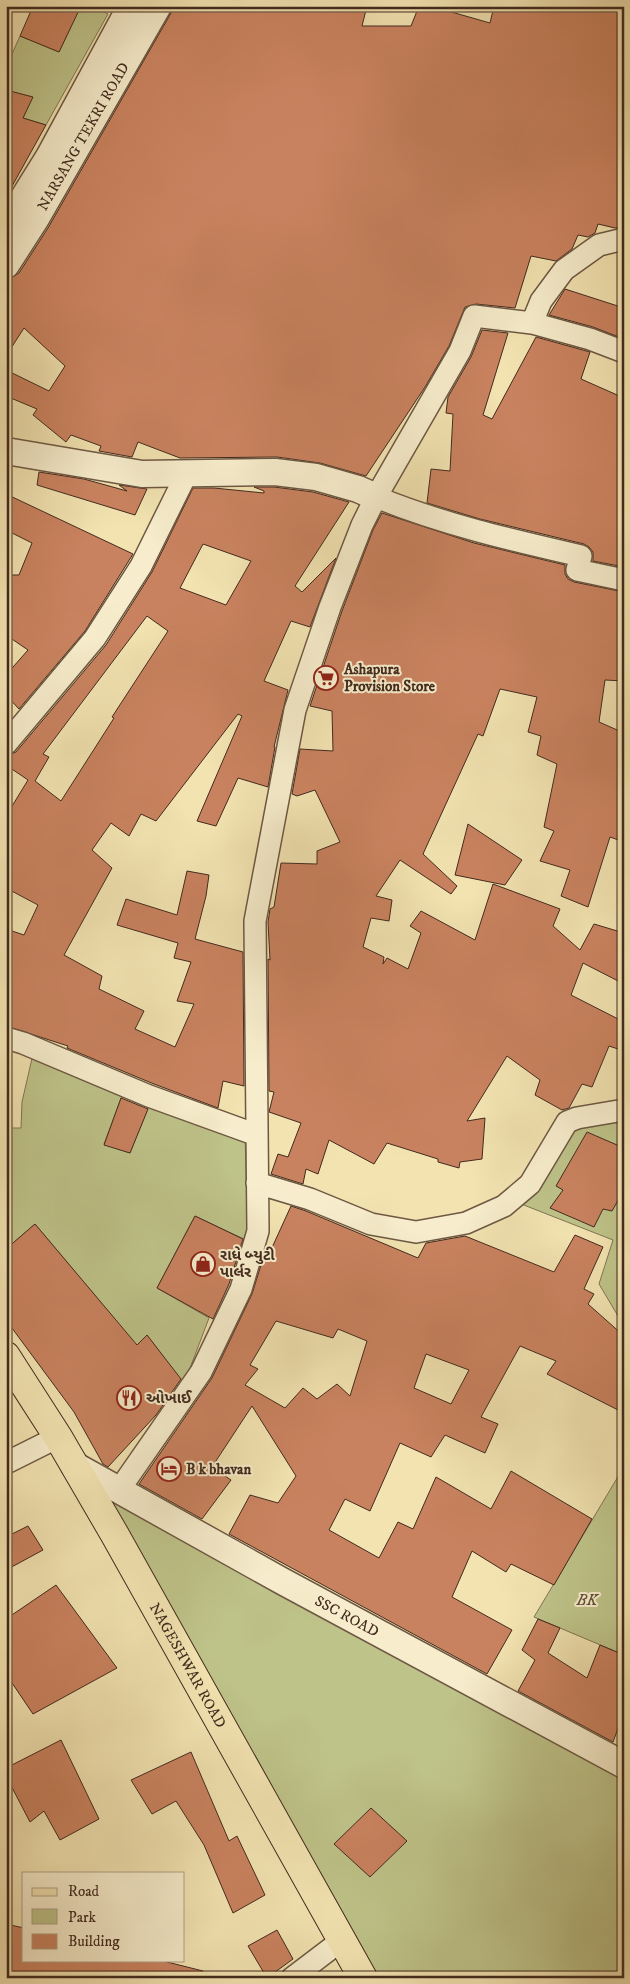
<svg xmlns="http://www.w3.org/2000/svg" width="630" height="1984" viewBox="0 0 630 1984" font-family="'IM FELL DW Pica','Noto Sans Gujarati',serif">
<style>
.green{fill:#bec389;stroke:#807654}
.building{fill:#c9825f;stroke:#422a1e;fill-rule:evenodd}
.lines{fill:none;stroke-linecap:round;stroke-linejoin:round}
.minor-casing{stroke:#6e5843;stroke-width:24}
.tertiary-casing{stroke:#6e5843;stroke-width:29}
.primary-casing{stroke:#422a1e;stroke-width:30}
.minor{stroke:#f7edcc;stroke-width:21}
.tertiary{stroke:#f7edcc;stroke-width:26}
.primary{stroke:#f2e3b1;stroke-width:28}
.labels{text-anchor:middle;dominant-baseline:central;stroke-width:4;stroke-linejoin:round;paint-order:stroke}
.street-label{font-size:15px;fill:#422a1e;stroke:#f7edcc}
.poi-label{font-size:15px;font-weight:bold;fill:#422a1e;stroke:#f7edcc;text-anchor:start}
.park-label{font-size:15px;font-style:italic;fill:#615039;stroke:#f7edcc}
</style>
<rect width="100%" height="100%" fill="#f2e3b1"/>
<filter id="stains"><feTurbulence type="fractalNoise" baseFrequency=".004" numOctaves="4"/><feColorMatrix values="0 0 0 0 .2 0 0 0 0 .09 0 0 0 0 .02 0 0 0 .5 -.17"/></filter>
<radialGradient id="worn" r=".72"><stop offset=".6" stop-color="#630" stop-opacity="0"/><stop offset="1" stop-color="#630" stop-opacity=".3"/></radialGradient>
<path class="green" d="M45,6H92L108,14L46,125L23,118L32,97L6,90V52L12,54L20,36L59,52L75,18Z
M33,1054L123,1093L104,1144L130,1153L149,1105L245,1135L248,1241L195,1216L157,1288L209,1318L184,1384L147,1335L118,1366V1323L35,1224L6,1249V1128H21L22,1102Z
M624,1110V1326L599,1284L613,1240L511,1200L567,1122Z
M74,1465L624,1762V1978H363Z
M619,1475L624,1478V1655L534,1617Z"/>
<path class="building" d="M33,6H81L59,52L20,36Z
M173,6H367L362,26H411L419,6H449L448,11L490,23L494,6H624V227L615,228L598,224L595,233L588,237L578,235L572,249L556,261L531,256L515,308L476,304L465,307L449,346L425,387L366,476L320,463L277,457L180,458L138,442L132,457L99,451L101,446L71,435L66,442L33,415L37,409L6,396V370L49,391L65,366L24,328L6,356V281L19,273L48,228L171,13Z
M6,90L33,97L23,118L46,125L6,197Z
M565,289L624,308V339L593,327L549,315Z
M482,330L508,333L483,415L492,419L536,337L590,352L581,379L624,398V567L593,561V552L589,547L584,544L480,519L427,503L431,469L450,471L453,414L446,413L448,397L471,357Z
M39,472L84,479L127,491L119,485L147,489L135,515L37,485Z
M254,487H274L313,492L349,502L295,586L302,592L336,558L310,627L291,621L264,681L288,690L274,747H275L268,787L238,778L216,826L197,821L242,716L238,714L156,821L141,814L129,836L111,823L92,850L112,868L64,955L102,976L99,989L144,1011L135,1029L175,1047L194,1004L177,1001L191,962L174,958L178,943L117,925L126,899L177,915L187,871L209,875L206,896L195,939L243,952L244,1086L223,1081L218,1108L154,1084L67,1048L68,1046L6,1026V929L24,935L38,905L6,888V816L28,780L6,765V756L16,752L106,645L152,572L193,488H214L264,493V491ZM203,544L251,561L226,605L180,588ZM147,616L168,631L112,717L114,718L61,801L35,781L49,757L43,754Z
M6,494L133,554L85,631L19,709L6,695V675L28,650L6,635V575H19L32,543L6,530Z
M382,513L474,543L565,565V574L568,579L574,582L624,592V681L605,680L599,722L624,733V842L610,837L588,907L561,896L570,870L540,861L554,831L544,827L557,764L537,755L541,736L528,732L537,697L500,689L483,736L478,734L423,854L457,886L451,894L400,860L376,896L392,900L389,921L371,918L363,947L384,957L383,964L387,958L408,969L421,933L410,926L421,911L475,940L493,884L560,909L553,926L580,950L594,924L624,933V984L583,963L571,995L624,1022V1051L609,1046L592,1087L582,1084L569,1108L562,1110L535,1095L540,1080L507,1056L467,1121L485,1118L482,1159L460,1162L459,1168L438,1162V1159L387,1143L374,1164L329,1140L318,1174L306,1169L303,1184L271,1174L278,1154L288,1157L301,1123L269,1112L274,1092L269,1091L268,959L270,960L268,922L270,909L274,907L281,863L317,864V851L340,842L315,790L297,796L292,794L300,749L333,751L332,711L310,706L342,611L373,530Z
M468,824L522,860L505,885L455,875Z
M121,1098L148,1109L130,1153L104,1145Z
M587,1132L624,1148V1190L612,1211L603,1209L594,1227L550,1208L563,1190L556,1186Z
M291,1206L306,1211L418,1258L426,1243L465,1236L554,1272L575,1235L603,1247L584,1289L594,1294L588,1304L624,1336V1413L547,1374L556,1361L520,1346L481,1417L498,1424L485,1453L445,1435L431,1457L400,1443L370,1511L345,1499L329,1530L379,1558L398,1522L413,1529L436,1477L491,1509L511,1471L592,1519L554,1585L511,1564L506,1572L472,1551L452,1597L512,1630L487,1674L229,1534L250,1495L278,1503L296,1476L252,1406L212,1467L231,1480L202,1519L139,1484L212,1378L252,1294L266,1249L270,1252ZM276,1321L333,1338L338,1329L367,1341L350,1396L337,1384L317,1399L303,1388L285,1408L245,1385L258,1369L250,1365ZM426,1354L469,1370L451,1404L414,1388Z
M195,1216L243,1239L229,1284L213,1319L157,1288Z
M35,1224L137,1345L147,1335L181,1379L156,1415L108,1467L103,1464L74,1412L6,1320V1249Z
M28,1526L43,1550L6,1570V1537Z
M56,1585L117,1668L33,1714L6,1674V1619Z
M538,1619L560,1628L548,1653L587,1678L600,1645L624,1655V1712L613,1742L518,1691L535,1660L522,1650Z
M61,1740L99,1819L60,1840L44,1811L30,1822L6,1776V1768Z
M191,1752L229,1841L237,1836L265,1895L233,1913L204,1845L176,1801L152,1814L131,1780Z
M371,1808L407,1841L370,1877L334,1844Z
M6,1924L24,1928V1960H159L203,1971L202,1978H6Z
M277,1930L293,1959L267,1978L248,1946Z"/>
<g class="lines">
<defs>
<path id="minor" d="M532,323L590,339L624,352
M376,497C442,524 511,540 581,556L577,570L624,580
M6,744L95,638L141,566L187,473
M6,1038L23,1043L149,1096L257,1135
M257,1183L310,1199L371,1224L416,1232L466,1223L504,1206L530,1184L567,1122L577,1118L624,1110
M6,1463L58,1437
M119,1490L201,1372L241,1289L258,1231L255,921L295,710L330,607L362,525L376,497L460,351L474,316L532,323L541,301L564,270L599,245L624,239
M292,1978L342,1940"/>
<g id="tertiary">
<path d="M6,226L49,157L131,6"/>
<path id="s1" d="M6,265L35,220L158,6"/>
<path d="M6,451L142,474L275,472L316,477L358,489L376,497"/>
<path id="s2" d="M74,1465L282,1581L624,1765"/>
</g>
<g id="primary">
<path id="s3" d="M6,1356L58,1437L115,1535L363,1978"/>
</g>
</defs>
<use href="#minor" class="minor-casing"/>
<use href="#tertiary" class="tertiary-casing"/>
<use href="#primary" class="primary-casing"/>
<use href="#minor" class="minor"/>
<use href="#tertiary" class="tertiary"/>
<use href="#primary" class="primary"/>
</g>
<defs>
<symbol id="supermarket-ring" viewBox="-11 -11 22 22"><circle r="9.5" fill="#f7edcc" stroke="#8f2418" stroke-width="1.5"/><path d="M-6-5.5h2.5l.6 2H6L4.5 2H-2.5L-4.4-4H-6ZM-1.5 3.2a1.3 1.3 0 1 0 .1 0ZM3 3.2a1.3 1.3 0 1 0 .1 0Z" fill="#8f2418"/></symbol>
<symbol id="shop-ring" viewBox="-11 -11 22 22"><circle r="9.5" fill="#f7edcc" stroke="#8f2418" stroke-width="1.5"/><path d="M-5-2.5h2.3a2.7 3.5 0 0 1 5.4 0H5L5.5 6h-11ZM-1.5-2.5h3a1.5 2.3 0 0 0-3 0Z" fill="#8f2418"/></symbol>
<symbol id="restaurant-ring" viewBox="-11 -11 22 22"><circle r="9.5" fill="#f7edcc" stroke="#8f2418" stroke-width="1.5"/><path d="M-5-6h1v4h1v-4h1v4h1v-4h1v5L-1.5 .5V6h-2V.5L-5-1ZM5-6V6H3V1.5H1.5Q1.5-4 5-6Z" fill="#8f2418"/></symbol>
<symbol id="hotel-ring" viewBox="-11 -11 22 22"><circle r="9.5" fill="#f7edcc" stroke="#8f2418" stroke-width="1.5"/><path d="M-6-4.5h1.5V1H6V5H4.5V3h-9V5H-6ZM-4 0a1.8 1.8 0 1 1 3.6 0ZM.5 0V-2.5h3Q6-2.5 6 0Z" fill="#8f2418"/></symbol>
</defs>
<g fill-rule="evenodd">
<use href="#supermarket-ring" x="312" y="664" width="28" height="28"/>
<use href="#shop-ring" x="189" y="1250" width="28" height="28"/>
<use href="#restaurant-ring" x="115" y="1384" width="28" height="28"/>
<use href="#hotel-ring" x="155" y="1455" width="28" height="28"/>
</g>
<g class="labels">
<g class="street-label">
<text stroke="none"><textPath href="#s1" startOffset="150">NARSANG TEKRI ROAD</textPath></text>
<text stroke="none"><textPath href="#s2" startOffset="312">SSC ROAD</textPath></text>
<text stroke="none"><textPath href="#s3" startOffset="359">NAGESHWAR ROAD</textPath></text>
</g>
<g class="poi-label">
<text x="344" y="669">Ashapura<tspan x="344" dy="17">Provision Store</tspan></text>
<text x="220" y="1255">રાધે બ્યુટી<tspan x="220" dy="17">પાર્લર</tspan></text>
<text x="146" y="1398">ઓખાઈ</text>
<text x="186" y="1469">B k bhavan</text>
</g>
<g class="park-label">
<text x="587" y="1600">BK</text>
</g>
</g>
<rect width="630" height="1984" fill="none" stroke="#f2e3b1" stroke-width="25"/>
<rect x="8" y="8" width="615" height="1969" fill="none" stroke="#422a1e" stroke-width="2.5"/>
<rect x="12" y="12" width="605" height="1959" fill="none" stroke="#422a1e"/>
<rect x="22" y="1872" width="162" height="90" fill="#f7edcc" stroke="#af9f86"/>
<rect x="32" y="1888" width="25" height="8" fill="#f2e3b1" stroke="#af9f86"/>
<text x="68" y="1896" font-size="15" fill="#422a1e">Road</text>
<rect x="32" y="1909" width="25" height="15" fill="#bec389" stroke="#af9f86"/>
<text x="68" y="1922" font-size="15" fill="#422a1e">Park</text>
<rect x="32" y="1934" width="25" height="15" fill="#c9825f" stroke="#af9f86"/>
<text x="68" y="1946" font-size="15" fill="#422a1e">Building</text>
<rect width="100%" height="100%" filter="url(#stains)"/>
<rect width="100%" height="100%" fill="url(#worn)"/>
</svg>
